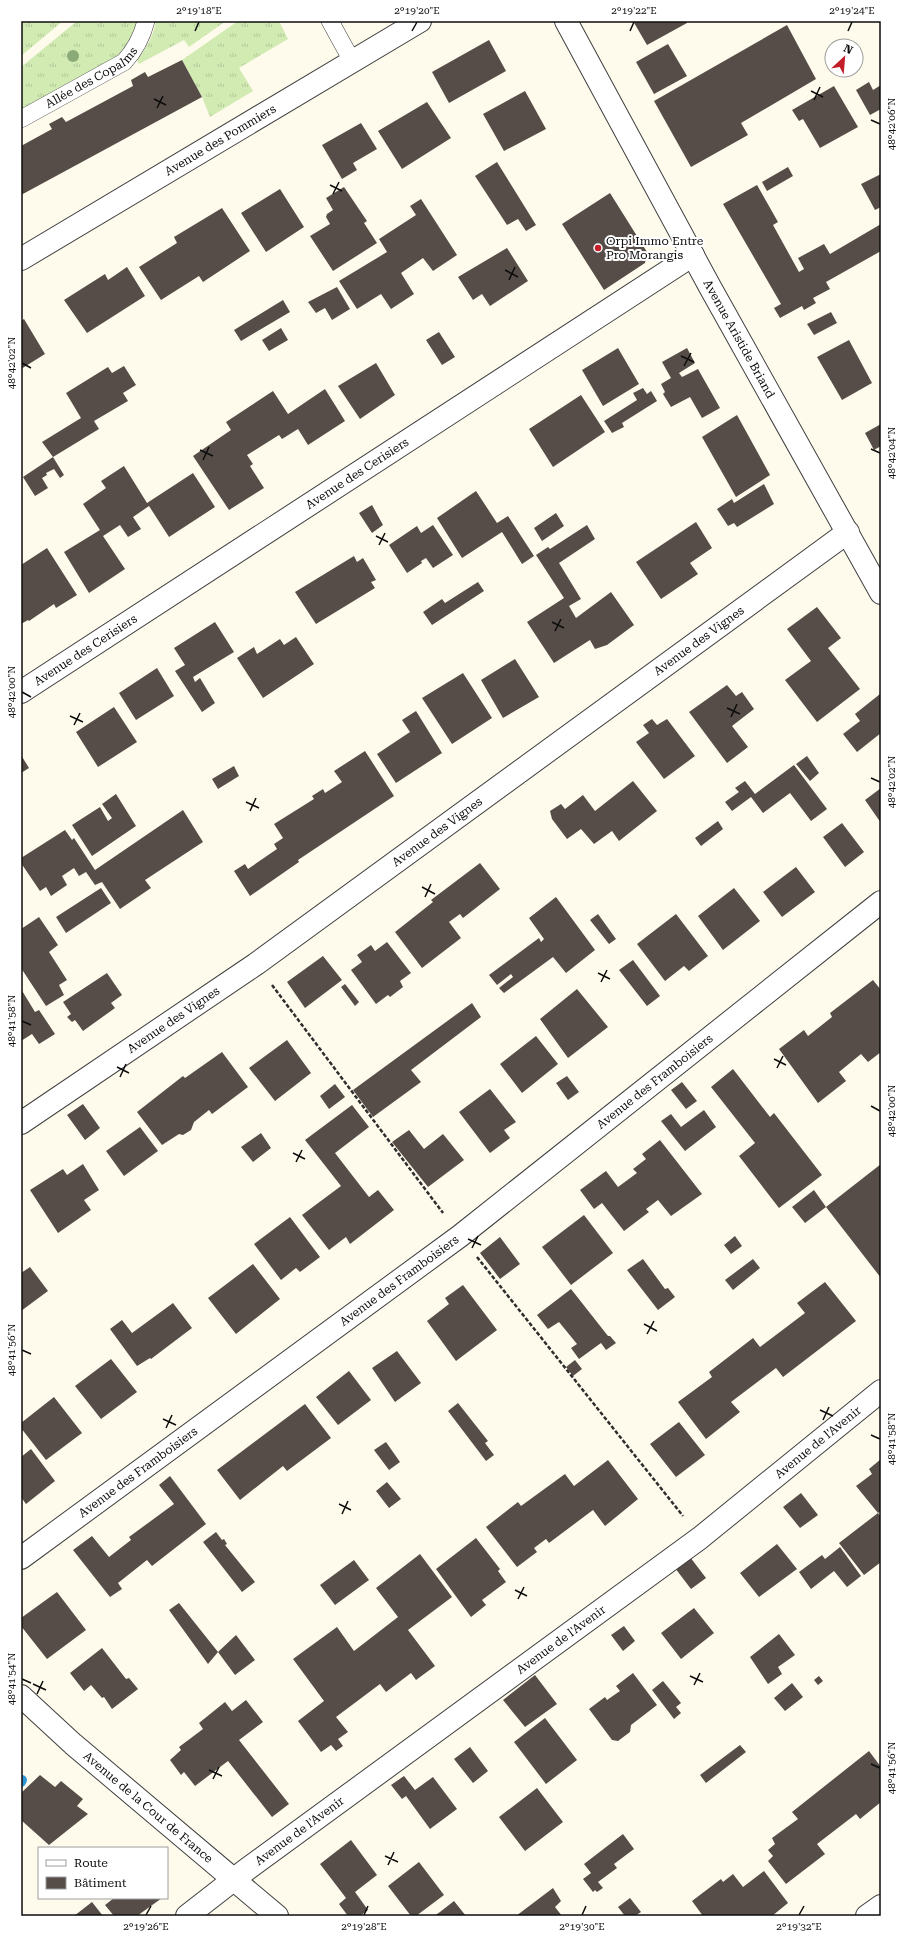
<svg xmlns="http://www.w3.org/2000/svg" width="902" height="1937" viewBox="0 0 902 1937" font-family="'Roboto Serif',serif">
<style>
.grass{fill:url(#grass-tufts)}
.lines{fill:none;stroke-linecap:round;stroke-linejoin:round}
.stream{stroke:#3197d4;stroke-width:10}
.building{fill:#564d48}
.service-casing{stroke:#3f3f3f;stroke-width:18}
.minor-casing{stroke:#3f3f3f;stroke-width:24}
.path{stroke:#2e2e2e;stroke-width:2.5;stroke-dasharray:4 2;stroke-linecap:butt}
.service{stroke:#fff;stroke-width:17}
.minor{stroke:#fff;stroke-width:22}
.tree{fill:#8baa78}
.ticks{fill:none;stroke:#0c0c0c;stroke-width:1.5}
.poi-dot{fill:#c31d2a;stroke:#fff;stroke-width:1.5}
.labels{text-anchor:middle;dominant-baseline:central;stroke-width:4;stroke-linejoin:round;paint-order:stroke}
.street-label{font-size:12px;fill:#0c0c0c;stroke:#fff}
.poi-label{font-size:12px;fill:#0c0c0c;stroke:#fff;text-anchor:start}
.neatline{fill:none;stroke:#0c0c0c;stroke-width:1.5}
.ticks-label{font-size:10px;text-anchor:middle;fill:#0c0c0c}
</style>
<defs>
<pattern id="grass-tufts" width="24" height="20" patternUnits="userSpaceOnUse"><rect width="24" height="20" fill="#d2ebb3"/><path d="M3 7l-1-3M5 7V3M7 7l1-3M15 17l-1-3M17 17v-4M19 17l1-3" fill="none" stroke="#b3c899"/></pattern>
</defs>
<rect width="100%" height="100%" fill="#fffbec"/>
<path class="grass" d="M21,21H63L21,56Z
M77,21H138C135,33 127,48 117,56L21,109V67Z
M156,21H226L189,47L184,40L139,64L137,60C147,47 153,37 156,21Z
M238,21H279L288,39L239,68L253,91L210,117L202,97L182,60Z"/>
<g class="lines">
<path class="stream" d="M21,1782L22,1780"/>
</g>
<path class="building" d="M633,21H686L687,23L647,45Z
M787,25L816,79L741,123L748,135L691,167L654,101Z
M489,40L506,71L449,103L432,72Z
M668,44L687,76L654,94L636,62Z
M182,60L202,97L21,195V146L52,129L49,124L62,117L66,122L133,86L131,80L145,72L148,77Z
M869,82L873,90L881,85V109L870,115L856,90Z
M834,86L858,127L820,148L803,119L799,121L792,110Z
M525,91L546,129L504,151L483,114Z
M427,102L451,138L402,169L378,131Z
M361,123L377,149L353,163L357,170L342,179L322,145Z
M497,162L536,225L526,231L518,219L507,225L475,176Z
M788,167L793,176L767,191L762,182Z
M881,174V207L875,210L861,184Z
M757,185L778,222L773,225L799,272L804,269L798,258L824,244L830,254L881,224V251L826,282L830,289L813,298L816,303L804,310L802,306L780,318L774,308L781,304L723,204Z
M344,187L367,221L364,223L377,243L333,271L310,236L330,224L326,217L327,214L333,210L326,198Z
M280,189L304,227L266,252L241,213Z
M610,193L647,252L645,263L604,290L562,224Z
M421,199L457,255L433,271L423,258L401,273L414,294L391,309L381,294L357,309L339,281L387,252L379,239L416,215L410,206Z
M222,208L250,251L203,282L199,276L161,300L139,267L177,243L174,237Z
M507,248L528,281L490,306L482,294L473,300L458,277Z
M127,267L145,296L87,333L64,300L105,274L108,280Z
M337,287L350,309L332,320L325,308L316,313L308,302Z
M283,300L290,312L241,341L234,330Z
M831,312L837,323L814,335L807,324Z
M24,319L45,354L21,369V321Z
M281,328L288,340L269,351L262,340Z
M439,332L455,357L442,365L426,340Z
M849,340L872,383L842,400L817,357Z
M618,348L639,384L603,406L582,370Z
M687,348L695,363L679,373L682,377L698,369L720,408L702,418L690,397L671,407L663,394L665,392L661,384L671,378L662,362Z
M376,363L395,395L360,419L338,386Z
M124,366L136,385L123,393L128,401L94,421L99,429L53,457L42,442L81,418L66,393L108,367L112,373Z
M643,388L647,394L651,391L657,401L622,423L624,427L612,433L604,421L637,400L633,393Z
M325,389L345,421L308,445L298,429L282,439L279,435L247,455L253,464L250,466L264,488L229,510L193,456L231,430L226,422L273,391L288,414Z
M581,395L605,432L553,467L529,429Z
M737,415L770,475L736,497L702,437Z
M881,424V446L874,450L865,433Z
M53,457L64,475L60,478L54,469L46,473L47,475L42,478L48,488L35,496L23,477Z
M124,466L147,503L193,473L215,507L169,537L149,506L133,517L141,529L128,537L120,525L103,536L125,569L89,593L64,552L100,530L83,504L106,488L101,481Z
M764,484L774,504L737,527L734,523L728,526L717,509L732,499L734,503Z
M476,491L497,523L508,516L534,556L522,564L502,532L462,558L437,518Z
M372,505L383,525L372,533L359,513Z
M556,513L564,526L542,541L534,528Z
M696,522L712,548L690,563L698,574L661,599L636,562Z
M433,525L453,555L433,568L426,558L421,561L422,563L407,573L389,545L417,526L421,533Z
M587,525L595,539L559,563L581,599L569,606L576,618L611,592L634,625L607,645L595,649L590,640L554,663L527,622L564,598L536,555L548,547L550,549Z
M47,548L77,595L56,608L54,604L29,621L28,620L21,624V565Z
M354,556L357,562L363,558L376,580L371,582L375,588L316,624L295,592Z
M478,582L484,591L432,625L423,612L442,599L445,603Z
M817,607L841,638L828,648L860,689L817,722L785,680L811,661L787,629Z
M215,622L234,652L193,677L195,682L200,678L215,703L202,712L175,671L185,665L174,648Z
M296,637L314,664L263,698L237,658L254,647L257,654L280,639L284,645Z
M515,659L539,697L503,718L481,680Z
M157,668L174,696L136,720L119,693Z
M463,673L492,718L452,744L422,698Z
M727,685L736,696L742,692L754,709L732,726L748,747L727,763L689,712Z
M880,694L881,733L857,752L843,734L860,721L855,714Z
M114,707L137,742L98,767L76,732Z
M416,711L442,753L396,783L377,754L410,732L402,720Z
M652,719L657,725L667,719L695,756L664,779L636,742L649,733L643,725Z
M365,751L394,796L298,860L299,862L250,896L234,871L245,864L248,869L277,849L274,844L283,838L274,824L314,799L312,796L323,789L325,793L342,782L334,771Z
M21,755L29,768L21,773Z
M807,756L819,773L810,781L796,764Z
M794,765L827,809L811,821L790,793L763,813L751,797L732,811L725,802L739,792L735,788L745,781L755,794Z
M234,766L239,776L218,789L212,779Z
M633,781L657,811L619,841L612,831L594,844L581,829L567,839L552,819L550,811L561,804L565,809L583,795L595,811Z
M881,788V823L865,800Z
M116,794L136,826L92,856L72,825L100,807L108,821L112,818L102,804Z
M183,810L203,842L145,880L151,888L120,909L102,882L95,885L86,872L79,876L74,868L62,876L67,885L51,896L46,887L40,891L21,863V858L65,830L72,840L74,838L95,870Z
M718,821L723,829L701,846L695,838Z
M842,823L864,852L845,867L823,837Z
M480,863L500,889L463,918L460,914L449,922L461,938L422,968L395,932L433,902L431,900Z
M796,867L815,892L782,917L763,892Z
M101,888L111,903L66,933L56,917Z
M734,888L760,921L723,950L698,916Z
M556,897L595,950L566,973L553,957L504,993L499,988L513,977L511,974L497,985L489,975L539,938L541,942L544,939L529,918Z
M598,914L616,939L609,944L590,920Z
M676,914L708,956L689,971L684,966L665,981L637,944Z
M39,917L58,945L49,952L67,980L59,985L64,995L46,1006L21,968V929Z
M387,942L411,973L400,981L403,987L390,997L388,995L376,1004L351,970L362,962L357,955L371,945L375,951Z
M323,956L342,980L305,1008L287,982Z
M633,960L660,996L647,1006L619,970Z
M107,973L122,995L111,1003L115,1008L83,1031L75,1020L72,1022L67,1017L71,1014L63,1002Z
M873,980L881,990V1052L868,1062L861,1054L839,1072L846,1081L818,1103L779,1049L804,1030L808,1036L832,1017L830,1013Z
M345,984L359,1002L355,1006L341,987Z
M21,989L35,1012L39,1010L55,1034L39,1044L32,1034L21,1041Z
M577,989L608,1027L568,1058L540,1019Z
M472,1003L481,1017L411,1070L421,1082L373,1117L353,1090Z
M536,1036L558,1064L522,1093L500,1064Z
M287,1040L311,1073L275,1101L249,1068Z
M222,1052L248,1087L212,1114L209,1110L194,1122L191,1130L183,1135L179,1134L162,1145L137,1112L183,1076L185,1078Z
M733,1069L770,1117L774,1113L822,1175L779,1208L739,1156L755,1143L711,1087Z
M567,1076L579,1092L568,1100L556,1083Z
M682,1082L697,1101L686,1109L671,1090Z
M335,1084L345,1097L329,1109L320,1096Z
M490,1089L516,1122L504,1130L510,1138L490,1153L459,1112Z
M83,1104L100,1128L85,1140L67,1115Z
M352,1105L369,1127L335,1153L369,1197L378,1190L394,1210L350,1244L346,1237L329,1250L302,1215L341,1186L305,1140Z
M704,1110L716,1127L685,1151L661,1121L671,1114L681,1127Z
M140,1127L158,1151L124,1176L106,1151Z
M409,1130L424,1149L443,1134L464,1160L428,1187L392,1142Z
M261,1133L271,1148L253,1162L241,1147Z
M660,1140L702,1194L671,1216L658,1200L646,1209L649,1212L624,1231L602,1203L594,1209L580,1190L606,1171L618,1187L637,1173L633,1169L646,1159L642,1154Z
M83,1164L99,1190L84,1200L91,1210L58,1233L30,1190L63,1169L67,1175Z
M881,1164V1278L826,1207Z
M814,1190L826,1207L805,1223L792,1207Z
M584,1215L613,1253L571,1285L542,1247Z
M290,1217L320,1257L300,1272L296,1268L281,1280L254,1244Z
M735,1236L742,1246L731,1254L724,1245Z
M500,1237L520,1264L500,1279L480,1253Z
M643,1259L665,1289L668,1288L675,1297L658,1310L627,1270Z
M753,1259L760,1268L733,1290L725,1280Z
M253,1264L280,1299L236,1334L208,1298Z
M30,1267L48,1291L21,1311V1273Z
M825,1282L856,1321L783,1377L776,1368L731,1402L740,1412L706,1439L678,1402L712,1377L709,1372L753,1338L760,1347L805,1313L797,1303Z
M463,1285L497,1330L456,1361L427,1321L449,1304L445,1298Z
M571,1289L608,1336H610L616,1343L606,1350L601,1343L579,1359L571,1348L577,1344L559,1322L548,1329L537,1315Z
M173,1303L192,1328L151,1359L150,1358L137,1366L110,1329L122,1320L132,1333Z
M397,1351L421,1383L395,1402L372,1368Z
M111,1359L137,1392L101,1419L75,1386Z
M575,1360L582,1369L573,1376L566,1367Z
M349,1371L371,1400L338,1425L316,1397Z
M54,1397L82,1433L46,1460L21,1428V1423Z
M458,1403L488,1441L485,1443L494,1455L486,1461L448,1411Z
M305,1404L331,1438L287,1471L283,1466L240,1500L217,1470Z
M679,1422L705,1455L676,1477L650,1444Z
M386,1442L400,1462L389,1470L374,1450Z
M31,1449L55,1481L26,1504L21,1497V1457Z
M881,1459V1511L878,1513L856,1486L872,1474L869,1469Z
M608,1460L638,1499L605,1526L593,1510L549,1543L546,1539L534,1548L537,1552L517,1567L486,1527L518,1502L521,1506L565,1474L574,1486Z
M170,1476L206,1524L152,1566L147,1560L118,1583L122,1589L110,1597L73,1550L92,1536L109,1557L131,1540L129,1537L174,1504L159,1485Z
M387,1482L401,1499L389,1508L376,1491Z
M801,1493L818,1515L800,1528L783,1507Z
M878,1513L881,1517V1562L864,1575L839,1543Z
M216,1532L222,1540L224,1539L227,1544L225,1545L255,1582L242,1592L203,1542Z
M476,1538L500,1569L498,1571L506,1582L482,1600L486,1605L471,1617L436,1569Z
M777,1544L797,1569L759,1597L740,1573Z
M840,1547L861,1576L847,1587L834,1571L811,1589L799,1572L822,1555L825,1559Z
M420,1554L452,1597L408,1630L435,1666L416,1680L411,1673L386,1692L380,1684L336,1717L348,1732L338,1739L343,1746L336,1751L331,1745L321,1752L298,1721L324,1701L293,1659L337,1627L354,1651L398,1617L376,1588Z
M690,1557L706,1578L691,1589L675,1568Z
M354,1560L369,1580L335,1605L320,1585Z
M57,1592L86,1630L47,1659L21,1626V1618Z
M179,1603L218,1652L208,1664L169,1610Z
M694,1608L714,1633L681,1659L661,1633Z
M624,1626L635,1641L623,1651L611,1635Z
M779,1634L795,1655L778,1667L782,1674L768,1684L750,1657Z
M236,1635L255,1660L235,1675L218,1652Z
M102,1648L126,1679L129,1678L138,1689L112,1709L104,1697L102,1698L91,1685L84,1691L70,1673Z
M633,1673L657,1705L631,1725L630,1732L618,1741L612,1740L589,1709L605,1697L607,1700L620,1691L616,1686Z
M535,1675L557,1704L525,1727L503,1700Z
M819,1676L823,1681L818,1685L814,1680Z
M663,1681L681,1703L676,1707L681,1713L674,1719L652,1690Z
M792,1683L803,1697L785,1711L774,1698Z
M246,1700L263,1722L239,1740L289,1804L272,1817L228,1761L195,1786L184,1772L181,1775L170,1760L181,1750L179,1747L203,1729L199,1723L225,1702L232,1711Z
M545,1718L577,1760L546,1784L514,1742Z
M740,1745L746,1752L706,1783L700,1775Z
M470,1747L488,1771L473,1783L454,1759Z
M869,1751L881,1767V1802L860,1819L856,1814L817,1844L825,1854L786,1884L768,1861L773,1856L768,1850L775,1844L772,1838L798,1819L792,1812Z
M40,1775L55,1787L61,1781L83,1799L77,1806L88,1814L49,1845L21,1820V1793Z
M404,1776L415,1790L433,1777L457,1809L430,1829L406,1796L402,1799L391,1785Z
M537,1788L563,1822L525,1851L499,1817Z
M623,1834L634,1849L614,1864L617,1868L598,1882L603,1888L597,1892L595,1890L593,1892L583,1879L591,1873L584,1864Z
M351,1840L377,1875L355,1892L368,1910L360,1916H348L339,1904L346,1898L320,1864Z
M419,1862L444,1895L416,1916H411L388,1886Z
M764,1871L788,1903L772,1916H703L692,1901L721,1879L723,1882L733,1874L743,1887Z
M553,1888L561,1901L555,1907L562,1916H516Z
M114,1898H162L137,1916H114L105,1905Z
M630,1898L641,1912L635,1916H625L618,1907Z
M454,1901L466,1916H434L440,1912Z
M92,1902L103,1916H74Z"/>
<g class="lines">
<defs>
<g id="service">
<path d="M330,21L352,61"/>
<path id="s1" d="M21,119L124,62C135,50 142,37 146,21"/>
</g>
<g id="minor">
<path id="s2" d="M566,21L710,287L881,593"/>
<path id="s3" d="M21,259L420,21"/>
<path id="s4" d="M21,692L693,255"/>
<path id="s5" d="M21,1123L256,964L848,532"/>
<path id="s6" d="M21,1558L460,1236L881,902"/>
<path id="s7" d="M21,1696L73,1744L277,1916"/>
<path id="s8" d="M187,1916L246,1870L700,1538L881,1391"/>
<path d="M867,1916L881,1906"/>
</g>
</defs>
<use href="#service" class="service-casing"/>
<use href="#minor" class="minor-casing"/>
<path class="path" d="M272,985L443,1213
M477,1257L683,1516"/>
<use href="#service" class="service"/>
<use href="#minor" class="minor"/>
</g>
<circle class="tree" cx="73" cy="56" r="6"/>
<path class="ticks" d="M195,31L199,22M412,31L417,22M630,31L634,22M848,31L852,22M811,91L823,97M154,99L166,105M814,100L820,87M157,108L163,96M871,120L880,124M330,185L342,191M333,194L339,182M505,270L518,277M509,280L515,267M681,356L694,362M22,363L31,368M684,366L691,353M871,449L880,453M200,450L213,456M203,460L209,447M376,536L388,542M379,545L385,533M552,622L564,628M555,631L561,619M22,692L31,697M727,708L740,714M70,716L83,722M731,717L737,704M74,725L80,713M871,778L880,782M246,802L259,808M250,811L256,798M422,887L435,894M425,897L431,884M598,973L610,979M601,982L607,970M22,1021L31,1025M774,1059L786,1065M117,1067L129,1073M777,1068L783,1056M120,1077L126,1064M871,1106L880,1111M293,1153L305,1159M296,1162L302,1150M468,1239L481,1245M472,1248L478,1236M644,1324L657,1331M647,1334L654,1321M22,1350L31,1354M820,1410L833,1416M163,1419L176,1425M823,1420L829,1407M166,1428L172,1415M871,1435L880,1439M339,1504L351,1510M342,1514L348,1501M515,1590L527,1596M518,1599L524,1587M690,1676L703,1682M22,1679L31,1683M33,1684L46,1690M694,1685L700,1673M37,1694L43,1681M871,1764L880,1768M209,1770L222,1776M213,1779L219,1767M385,1856L398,1862M388,1865L394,1852M146,1915L151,1906M364,1915L368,1906M582,1915L586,1906M799,1915L804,1906"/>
<circle class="poi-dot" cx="598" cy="248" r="4"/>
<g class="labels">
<g class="street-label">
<text stroke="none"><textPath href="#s1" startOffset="82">Allée des Copalms</textPath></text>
<text stroke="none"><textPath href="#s3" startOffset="232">Avenue des Pommiers</textPath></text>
<text stroke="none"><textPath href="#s2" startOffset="362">Avenue Aristide Briand</textPath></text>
<text stroke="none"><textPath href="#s4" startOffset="401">Avenue des Cerisiers</textPath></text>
<text stroke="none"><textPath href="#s5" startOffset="832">Avenue des Vignes</textPath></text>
<text stroke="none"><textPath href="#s4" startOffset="77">Avenue des Cerisiers</textPath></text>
<text stroke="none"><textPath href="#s5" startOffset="508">Avenue des Vignes</textPath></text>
<text stroke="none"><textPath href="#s5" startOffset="184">Avenue des Vignes</textPath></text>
<text stroke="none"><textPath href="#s6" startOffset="793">Avenue des Framboisiers</textPath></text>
<text stroke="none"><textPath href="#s6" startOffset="469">Avenue des Framboisiers</textPath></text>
<text stroke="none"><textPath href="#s8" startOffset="789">Avenue de l'Avenir</textPath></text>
<text stroke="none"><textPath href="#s6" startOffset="145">Avenue des Framboisiers</textPath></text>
<text stroke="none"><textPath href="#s8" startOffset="465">Avenue de l'Avenir</textPath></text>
<text stroke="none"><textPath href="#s7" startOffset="169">Avenue de la Cour de France</textPath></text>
<text stroke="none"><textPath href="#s8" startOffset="141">Avenue de l'Avenir</textPath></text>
</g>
<g class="poi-label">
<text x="606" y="241">Orpi Immo Entre<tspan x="606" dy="14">Pro Morangis</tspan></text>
</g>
</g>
<rect width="902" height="1937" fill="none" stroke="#ffffff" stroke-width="44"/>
<rect x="38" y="1847" width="130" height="52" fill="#ffffff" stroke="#9e9e9e"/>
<rect x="46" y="1860" width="20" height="6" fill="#ffffff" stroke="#9e9e9e"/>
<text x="74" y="1867" font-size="12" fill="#0c0c0c">Route</text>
<rect x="46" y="1877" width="20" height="12" fill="#564d48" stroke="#9e9e9e"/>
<text x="74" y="1887" font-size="12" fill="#0c0c0c">Bâtiment</text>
<g transform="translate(844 58) rotate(26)"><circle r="19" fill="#ffffff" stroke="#9e9e9e"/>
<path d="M0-3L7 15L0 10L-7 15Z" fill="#c31d2a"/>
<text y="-6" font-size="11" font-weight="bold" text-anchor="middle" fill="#0c0c0c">N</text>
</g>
<rect x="22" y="22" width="858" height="1893" class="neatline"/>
<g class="ticks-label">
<text x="199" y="14">2°19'18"E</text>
<text x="417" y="14">2°19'20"E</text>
<text x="634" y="14">2°19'22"E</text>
<text x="852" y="14">2°19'24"E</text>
<text transform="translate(891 124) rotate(-90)" y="4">48°42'06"N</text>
<text transform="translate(11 363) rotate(-90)" y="4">48°42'02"N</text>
<text transform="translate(891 453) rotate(-90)" y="4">48°42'04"N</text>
<text transform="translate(11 692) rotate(-90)" y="4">48°42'00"N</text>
<text transform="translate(891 782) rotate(-90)" y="4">48°42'02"N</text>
<text transform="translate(11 1021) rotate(-90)" y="4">48°41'58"N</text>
<text transform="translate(891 1111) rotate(-90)" y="4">48°42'00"N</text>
<text transform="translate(11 1350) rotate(-90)" y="4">48°41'56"N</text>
<text transform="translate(891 1439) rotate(-90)" y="4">48°41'58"N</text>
<text transform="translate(11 1679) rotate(-90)" y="4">48°41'54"N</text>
<text transform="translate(891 1768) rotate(-90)" y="4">48°41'56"N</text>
<text x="146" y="1930">2°19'26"E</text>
<text x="364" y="1930">2°19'28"E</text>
<text x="582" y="1930">2°19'30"E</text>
<text x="799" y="1930">2°19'32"E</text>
</g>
</svg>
